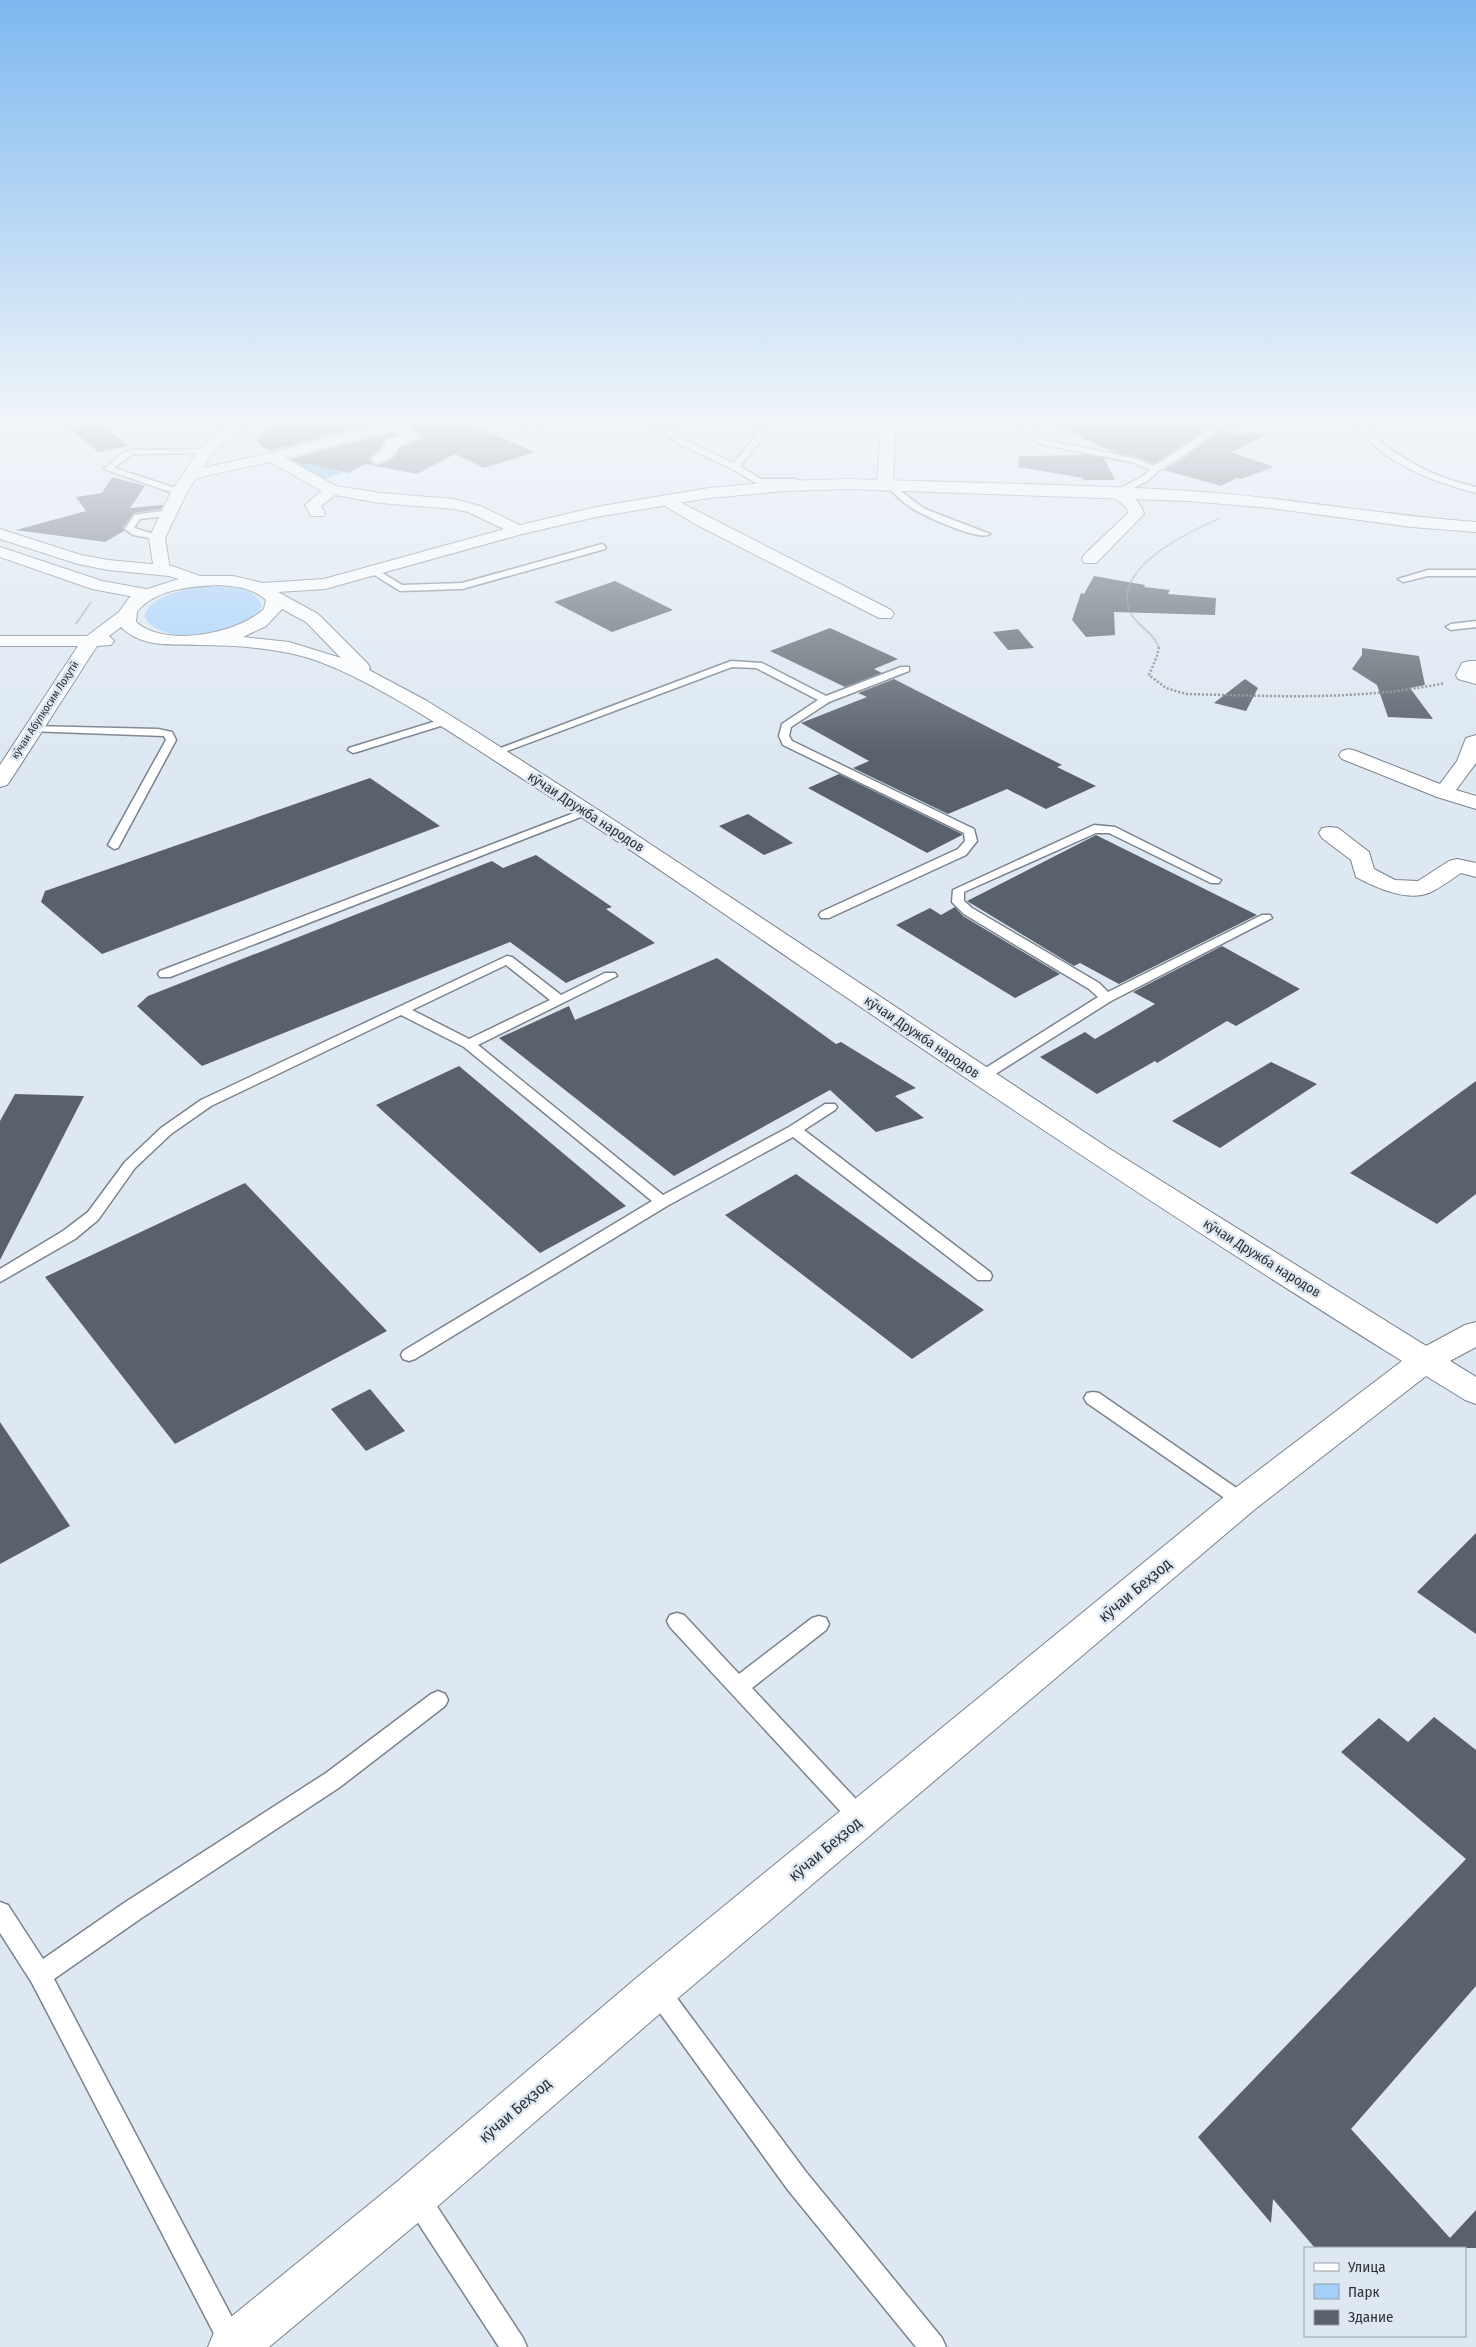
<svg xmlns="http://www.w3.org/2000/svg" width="1476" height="2347" viewBox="0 0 1476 2347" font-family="'Fira Sans Condensed',sans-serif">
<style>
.green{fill:#a3d0fb}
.forest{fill:#71b2ee}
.building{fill:#59626c}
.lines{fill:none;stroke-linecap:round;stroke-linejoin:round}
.lane-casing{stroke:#7a838d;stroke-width:3}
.street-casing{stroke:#7a838d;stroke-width:2}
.secondary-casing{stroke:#7a838d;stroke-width:2}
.path-far1{stroke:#828990;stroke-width:2;stroke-dasharray:1 1;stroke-linecap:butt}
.path{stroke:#828990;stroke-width:2.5;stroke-dasharray:2 2;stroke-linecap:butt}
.lane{fill:#fff;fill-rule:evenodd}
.street{fill:#fff;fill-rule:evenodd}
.secondary{fill:#fff;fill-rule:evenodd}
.labels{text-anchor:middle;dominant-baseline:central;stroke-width:5;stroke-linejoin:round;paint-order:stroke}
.far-street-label{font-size:11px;fill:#2f3337;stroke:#dde8f2}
.street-label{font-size:14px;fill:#2f3337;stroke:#dde8f2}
.near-street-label{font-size:16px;fill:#2f3337;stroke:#dde8f2}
</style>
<rect width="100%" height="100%" fill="#dde8f2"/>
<path class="green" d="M207,587C225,587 257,585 262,607C246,635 160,649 144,616C153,593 185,590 207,587Z"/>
<path class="forest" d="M370,452L374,454L332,469L344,473L323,479L297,466Z"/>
<path class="building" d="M66,425H103L129,446L98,452Z
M267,425H371L269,451L257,442Z
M407,425H470L535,452L484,468L455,454L417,474L366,464L348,473L310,464L302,465L290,459L393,432L397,435L386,438L381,448L368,459L376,465L381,464L395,457L400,447L418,441L421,437Z
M1053,425H1213L1154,464L1134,456L1116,453Z
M1227,425H1238L1224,435L1270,433L1231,452L1274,467L1241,479L1237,478L1221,486L1164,470L1187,456Z
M1086,455L1104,458L1115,480H1084L1083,478L1018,467L1019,456Z
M112,477L145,486L130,508L163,505L161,509L134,513L123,528L124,531L105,542L16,530L86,511L76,497L102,493Z
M1094,576L1145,585L1144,587L1170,590L1168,594L1216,598L1215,615L1114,612L1115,635L1086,637L1072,620L1081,593L1084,594Z
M615,581L673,610L612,632L554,602Z
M830,628L898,659L874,669L882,673L845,687L770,651Z
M1018,629L1034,648L1008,650L993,632Z
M1362,648L1419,656L1425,685L1410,688L1433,719L1388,717L1377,685L1352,669L1362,655Z
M894,679L1062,765L1057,767L1096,786L1046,809L1007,789L948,814L853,768L869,761L801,723L867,697L858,693Z
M1245,679L1258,688L1246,711L1214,703Z
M839,774L962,834V835L927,853L808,788Z
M370,778L440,826L102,954L41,902L45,891Z
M748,814L793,843L764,855L719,826Z
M1096,835L1257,915L1119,984L1080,963L1074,966L967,901Z
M536,855L612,907L606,909L655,943L566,983L510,942L202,1066L137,1006L148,996L492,861L503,868Z
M955,907L963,916L1060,974L1015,998L896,925L930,908L941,915Z
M1222,946L1300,989L1236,1026L1227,1021L1157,1063L1155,1061L1097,1094L1040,1057L1085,1032L1095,1039L1155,1004L1133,992Z
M717,958L836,1044L841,1042L916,1088L895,1096L924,1118L876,1132L830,1090L674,1176L499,1038L569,1006L575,1020Z
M1271,1062L1317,1084L1220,1148L1172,1121Z
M459,1066L626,1206L540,1253L376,1105Z
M1476,1081V1194L1437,1224L1350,1173Z
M15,1094L84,1096L0,1260V1121Z
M796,1174L984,1310L912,1359L725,1215Z
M245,1183L387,1331L175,1444L45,1277Z
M370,1389L405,1431L366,1451L331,1409Z
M0,1422L70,1526L0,1564Z
M1476,1533V1634L1417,1592Z
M1434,1717L1476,1750V1986L1351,2129L1450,2238L1476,2210V2248H1315L1273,2199L1271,2223L1198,2137L1466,1859L1341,1752L1379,1718L1408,1742Z"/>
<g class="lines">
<defs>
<path id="lane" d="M654,425H663L683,439L734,463L751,442L759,425H767L759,443L740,466L761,479H796L800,482L796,485L756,483L732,469L677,443Z
M1020,425H1028L1037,436L1050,441L1134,458L1154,466L1216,425H1225L1186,454L1158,471L1148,481L1117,496L1113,493L1114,491L1142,477L1150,470L1132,462L1045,445L1031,440Z
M1354,425H1362C1395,457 1431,477 1476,487V493C1430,481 1385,463 1354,425Z
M209,449V453H206L133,454L114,468L182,490V494L179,495L104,469L124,452L132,450Z
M888,483H894L903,493L925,509L990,534C980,542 922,515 910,507C901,501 893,493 887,485Z
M169,510L172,511V515L140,519L134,528L160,536V540L133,535L125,529L134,515Z
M602,544L606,547L605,549L462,589L400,591L368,571L376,569L402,585L462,583Z
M1428,570H1476V576H1428L1403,582L1398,579Z
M1476,621V627L1451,630L1446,627L1451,624Z
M731,661L762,663L826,696L901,667H909V671L829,702L791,727L789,736L792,741L974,829L977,841L966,855L829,918H821L819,915L821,912L958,849L965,841L964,833L783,745L779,736L782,724L818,700L756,668L732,667L499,754L495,755L490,752Z
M446,718L450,719V723L357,752L353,753L348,750L349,748Z
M32,726L158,729L172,732L176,740L118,848L114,849L108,845L166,740L164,736L28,731L27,729Z
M587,808L593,811L591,813L170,977H160L158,974L160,971Z
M1094,825L1115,827L1221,880L1219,883H1211L1109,833H1096L964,892V901L972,908L1099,983L1108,992L1262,915H1270L1272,918L1111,1001L986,1080H976L974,1077L976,1074L1098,997L1089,989L964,914L952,902L953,890Z
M507,956L512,957L561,995L605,973H615L617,976L478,1045L663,1195L789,1127L825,1104H835L837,1107L835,1110L804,1130L990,1272L992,1276L990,1280H978L793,1137L667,1206L415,1359L409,1361L403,1359L401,1355L403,1351L652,1201L464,1047L401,1015L211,1106L171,1134L135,1168L98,1220L75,1239L0,1282V1269L63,1231L88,1212L125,1162L161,1128L201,1100ZM506,965L550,1000L469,1039L412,1010Z
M1093,1392L1099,1393L1248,1496L1251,1501L1248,1506L1242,1508L1236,1506L1087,1403L1084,1398L1087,1393Z
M677,1613L684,1615L739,1674L812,1618L819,1616L826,1618L829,1624L826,1630L752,1688L868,1812L872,1819L868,1826L861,1829L854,1826L670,1627L667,1621L670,1615Z
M438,1691L445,1694L448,1700L445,1706L340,1787L140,1919L54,1979L245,2342L243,2347H221L32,1983L0,1933V1902L8,1905L43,1959L124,1903L326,1773L431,1694Z
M657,1979L665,1982L806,2172L942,2338L946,2347H916L788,2190L649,1998L646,1990L649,1982Z
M416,2185L425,2188L523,2338L527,2347H499L407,2206L404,2197L407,2188Z"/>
<path id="street" d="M228,425H243L212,454L203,468L270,453L378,425H404L419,436L417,439L399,446C396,456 387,461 377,463L370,459L383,449L387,440L401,435L393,430L285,458L336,486L380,493L454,499L480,506L524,527L526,530L524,533H512L468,512L454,509L380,503L335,495L321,506L325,513L323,516H311L305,505L322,491L270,462L196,478L187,492L165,538L170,570L168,574H156L154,570L149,538L171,492L201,448Z
M519,425H537L542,429L535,433L521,428Z
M881,425H895L893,485L885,490L877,485Z
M1117,488C1129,491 1141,502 1144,514L1096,563H1084L1082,559L1084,555L1128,513L1127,508L1109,493L1112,490Z
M666,495L891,610L894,614L891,618H879L697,525L660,503L658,500L660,497Z
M0,547L102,581L146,589L149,593L146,597L140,598L92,589L0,557Z
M1469,661H1476V684L1458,679L1456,675L1462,663Z
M1476,735V763L1456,790L1476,796V809L1437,797L1342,759L1339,755L1342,751L1349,749L1356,751L1440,784L1457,761L1466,738Z
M1330,827L1338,828L1369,852L1374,869L1395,880L1418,881L1449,861L1457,859L1476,863V877L1461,873C1451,880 1441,887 1431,892C1408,903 1375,887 1356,877L1351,860L1322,838L1319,833L1322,828Z
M1476,1322V1347L1435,1369L1424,1372L1413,1369L1409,1361L1413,1353L1465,1325Z"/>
<path id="secondary" d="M848,479C962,483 1076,484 1189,491C1285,497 1380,515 1476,522V532L1412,527L1270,508L1189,501L848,489L785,491L709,498L596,517L522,534L325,589L278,592L318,614L368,664L370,668L369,670L427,701L477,732L617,822L1110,1149L1476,1377V1404L1465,1400L1426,1376L1254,1510L671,2004L431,2212L269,2347H208L215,2330L399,2180L641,1974L1230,1492L1402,1361C1202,1237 1006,1106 812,974C719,910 626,846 532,785C486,755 440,724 392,697C360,679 324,660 289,653C260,647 228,645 199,645C171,644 142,648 121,627L109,636L114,641L111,645L97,646L10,781L7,785L0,787V765L78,646H0V636H87L119,612L129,598L138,592L179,579L169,576L108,570L78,564L0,539V529L81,555L108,560L172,566L200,576H233L263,583L324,579L512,527L596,507L709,488L785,481ZM216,585C235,586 251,587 266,600L264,609C237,634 165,648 136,622L137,612C155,589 189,587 216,585ZM282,609L306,622L341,658L289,642L243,637L266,626Z"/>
</defs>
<use href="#lane" class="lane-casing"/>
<use href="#street" class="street-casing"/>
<use href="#secondary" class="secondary-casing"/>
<path class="path-far1" d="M76,624L91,602
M1159,649C1155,632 1134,625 1129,609C1114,566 1190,532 1220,518"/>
<path class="path" d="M1159,647L1157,656L1149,675L1166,688L1186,694C1273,696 1359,701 1445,683"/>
<use href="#lane" class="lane"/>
<use href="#street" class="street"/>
<use href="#secondary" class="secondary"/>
</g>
<linearGradient id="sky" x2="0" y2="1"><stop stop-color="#7db8ef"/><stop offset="0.56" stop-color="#f0f5f9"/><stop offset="1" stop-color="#f0f5f9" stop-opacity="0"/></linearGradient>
<rect width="1476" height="753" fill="url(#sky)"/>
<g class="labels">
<g class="far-street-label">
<text transform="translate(45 710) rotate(-57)">кӯчаи Абулқосим Лоҳутӣ</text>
</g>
<g class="street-label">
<text transform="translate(586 812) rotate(33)">кӯчаи Дружба народов</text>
<text transform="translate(922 1037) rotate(34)">кӯчаи Дружба народов</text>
<text transform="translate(1262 1258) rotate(32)">кӯчаи Дружба народов</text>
</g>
<g class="near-street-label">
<text transform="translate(1135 1590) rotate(-40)">кӯчаи Беҳзод</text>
<text transform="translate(825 1849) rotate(-40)">кӯчаи Беҳзод</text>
<text transform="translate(515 2110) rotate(-41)">кӯчаи Беҳзод</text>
</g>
</g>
<rect x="1304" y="2247" width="162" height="90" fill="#dde8f2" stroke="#97a0a7"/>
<rect x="1314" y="2263" width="25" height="8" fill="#ffffff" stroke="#97a0a7"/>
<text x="1348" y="2272" font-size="15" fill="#2f3337">Улица</text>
<rect x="1314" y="2284" width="25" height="15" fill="#a3d0fb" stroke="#97a0a7"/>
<text x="1348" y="2297" font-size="15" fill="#2f3337">Парк</text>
<rect x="1314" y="2310" width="25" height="15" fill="#59626c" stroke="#97a0a7"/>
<text x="1348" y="2322" font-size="15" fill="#2f3337">Здание</text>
</svg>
